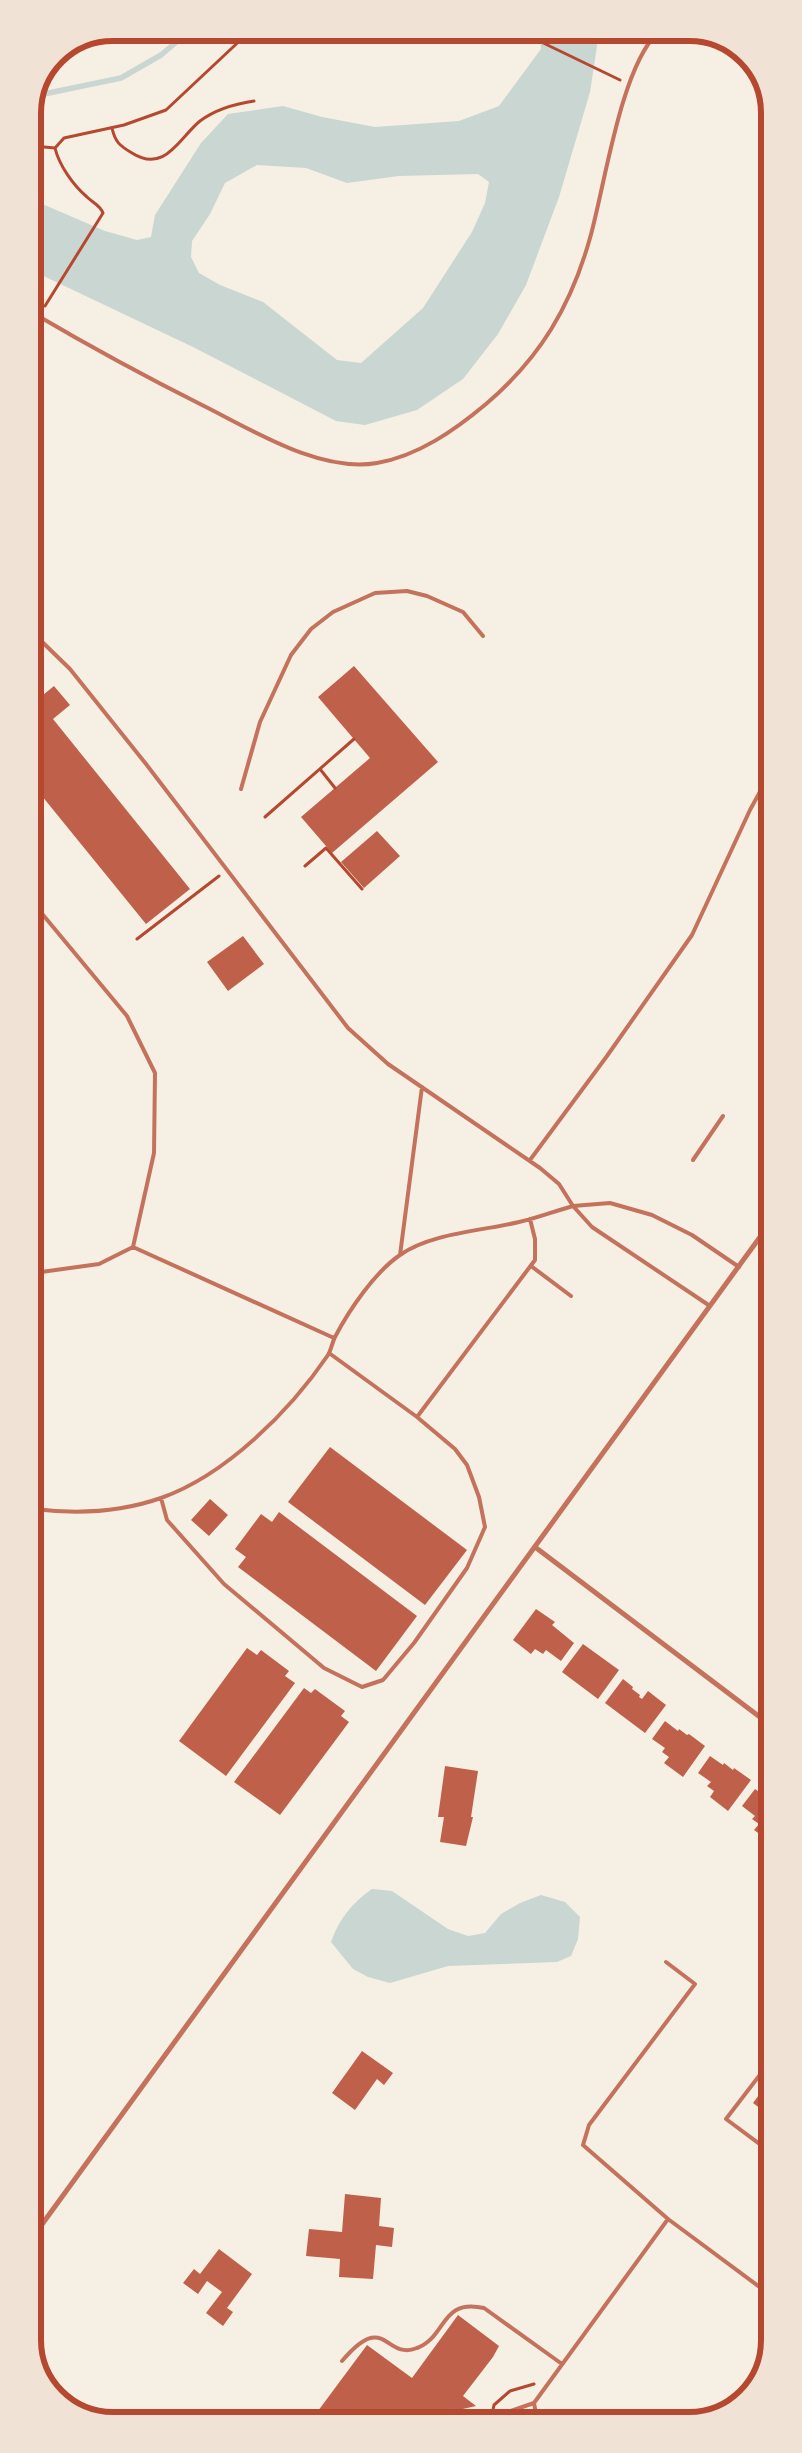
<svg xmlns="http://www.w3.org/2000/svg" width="802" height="2453" viewBox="0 0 802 2453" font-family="Karla,sans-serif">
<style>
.water{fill:#c9d6d2;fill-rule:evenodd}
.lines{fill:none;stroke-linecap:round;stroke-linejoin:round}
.stream{stroke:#c9d6d2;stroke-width:5.5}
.building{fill:#bf614a}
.path{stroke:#b5482f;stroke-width:3}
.service{stroke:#c5725c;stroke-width:4}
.minor{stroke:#c5725c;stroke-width:5}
.rim{fill:none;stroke:#b5482f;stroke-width:6}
</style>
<rect width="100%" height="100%" fill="#f6efe4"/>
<path class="water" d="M540,33H599L590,92L559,197L526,285L498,334L463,379L417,410L365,425L336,421L193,347L33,271V200L105,231L137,240L151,237L155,215L201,143L228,114L283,106L322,117L375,127L459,121L499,106L541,49ZM257,165L306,168L347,183L399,176L478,174L489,182L485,203L472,232L423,308L361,363L337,360L263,302L220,285L199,273L191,257L192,241L210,214L225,183Z
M372,1889L392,1891L448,1929L468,1936L485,1933L501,1914L520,1903L541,1895L565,1902L580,1917L578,1939L571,1956L557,1962L448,1966L390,1983L368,1977L353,1969L331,1942C339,1919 352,1903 372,1889Z"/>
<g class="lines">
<path class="stream" d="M39,95L121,78L161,55L187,33"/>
</g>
<path class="building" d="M354,666L438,762L332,853L301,817L370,758L318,697Z
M54,686L70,705L53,719L190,889L146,924L33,785V689L36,687L43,695Z
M377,831L400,856L364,888L341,862Z
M243,936L264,964L228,991L207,962Z
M330,1447L467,1550L425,1605L288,1502Z
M210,1499L228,1515L209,1536L191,1520Z
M279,1512L417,1616L376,1671L238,1567L246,1557L235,1549L261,1514L272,1522Z
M536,1609L555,1622L552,1625L574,1643L561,1661L546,1650L543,1654L535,1649L531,1654L513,1640Z
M583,1644L619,1670L598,1699L562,1672Z
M247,1648L257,1655L261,1650L289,1671L285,1676L295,1683L226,1776L179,1741Z
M623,1679L633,1687L632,1689L640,1695L639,1697L642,1699L648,1691L666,1705L645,1733L605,1703Z
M304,1688L311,1693L315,1689L345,1711L341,1716L349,1722L280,1815L234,1782Z
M665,1721L678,1731L679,1729L687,1735L689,1734L705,1746L683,1777L664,1763L669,1757L662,1752L665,1748L652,1739Z
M710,1756L723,1765L724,1763L733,1770L734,1768L751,1780L728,1811L710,1797L714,1791L707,1786L711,1782L698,1773Z
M445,1766L478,1771L471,1817H473L466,1846L440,1842L444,1817H438Z
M755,1789L768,1798L769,1797V1841L754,1830L759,1824L752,1819L755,1816L742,1806Z
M362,2051L393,2073L384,2085L377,2079L355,2110L332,2093Z
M769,2081V2115L753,2103Z
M345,2194L381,2198L379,2226L394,2228L392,2247L376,2245L373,2279L339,2277L340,2259L306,2256L309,2229L342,2232Z
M219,2249L252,2274L227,2308L233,2312L223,2326L206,2313L222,2292L207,2281L198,2294L183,2283L194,2269L200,2274Z
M458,2315L499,2346L493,2357L463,2396L476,2406L454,2411L448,2419H312L367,2345L412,2378Z"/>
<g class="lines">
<path class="path" d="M535,39L620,80
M112,128C115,142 120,146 132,153C165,174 179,138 200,121C216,109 234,104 254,101
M33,146L55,148L64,138L124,125L166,110L248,33
M45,306L103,213C100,205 93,203 87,197C73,185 59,165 55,148
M320,769L335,788
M265,817L354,739
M305,866L326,848L362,889
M137,939L219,876
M491,2419L494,2405L510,2391L534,2384"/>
<path class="service" d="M33,313C89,346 146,377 204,406C254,431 320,473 377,463C418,456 455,430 486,404C540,358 571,306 590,238C605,185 620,71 657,33
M33,633L70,669L146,764L348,1028L388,1064L540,1168L559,1184L573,1206C555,1211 537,1218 519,1222C482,1231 431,1233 400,1255C375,1272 349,1310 335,1337C332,1343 331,1350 328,1355C290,1411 226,1475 161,1498C121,1512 75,1514 34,1509
M241,789L260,722L291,655L311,629L333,612L375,593L407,591L427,596L463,612L483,636
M34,904L127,1016L155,1073L154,1153L133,1247L99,1264L34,1273
M530,1160L607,1056L692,935L750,810L768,777
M693,1160L723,1116
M573,1206L610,1203L652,1215L692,1235L739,1267
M573,1206L592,1227L710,1306
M133,1247L334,1338
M400,1255L422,1087
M531,1266L571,1296
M329,1353L417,1417L535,1260V1239L530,1219
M161,1498L167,1520L224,1584L324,1668L362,1687L383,1680L414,1643L467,1568L485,1527L479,1497L467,1465L455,1449L417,1417
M666,1962L695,1984L589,2125L583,2145L668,2219
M769,2063L726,2119L769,2151
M342,2361C386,2309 384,2361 417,2348C447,2337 440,2298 484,2308L562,2364
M534,2403L537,2419
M507,2419L505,2413L534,2403L668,2219L769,2294"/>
<path class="minor" d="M535,1547L769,1724
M761,1718L769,1708
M35,2234L768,1226"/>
</g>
<path d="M0 0H802V2453H0ZM113 41H689A72 72 0 0 1 761 113V2340A72 72 0 0 1 689 2412H113A72 72 0 0 1 41 2340V113A72 72 0 0 1 113 41Z" fill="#f1e2d6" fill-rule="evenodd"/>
<path class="rim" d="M113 41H689A72 72 0 0 1 761 113V2340A72 72 0 0 1 689 2412H113A72 72 0 0 1 41 2340V113A72 72 0 0 1 113 41Z"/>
</svg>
